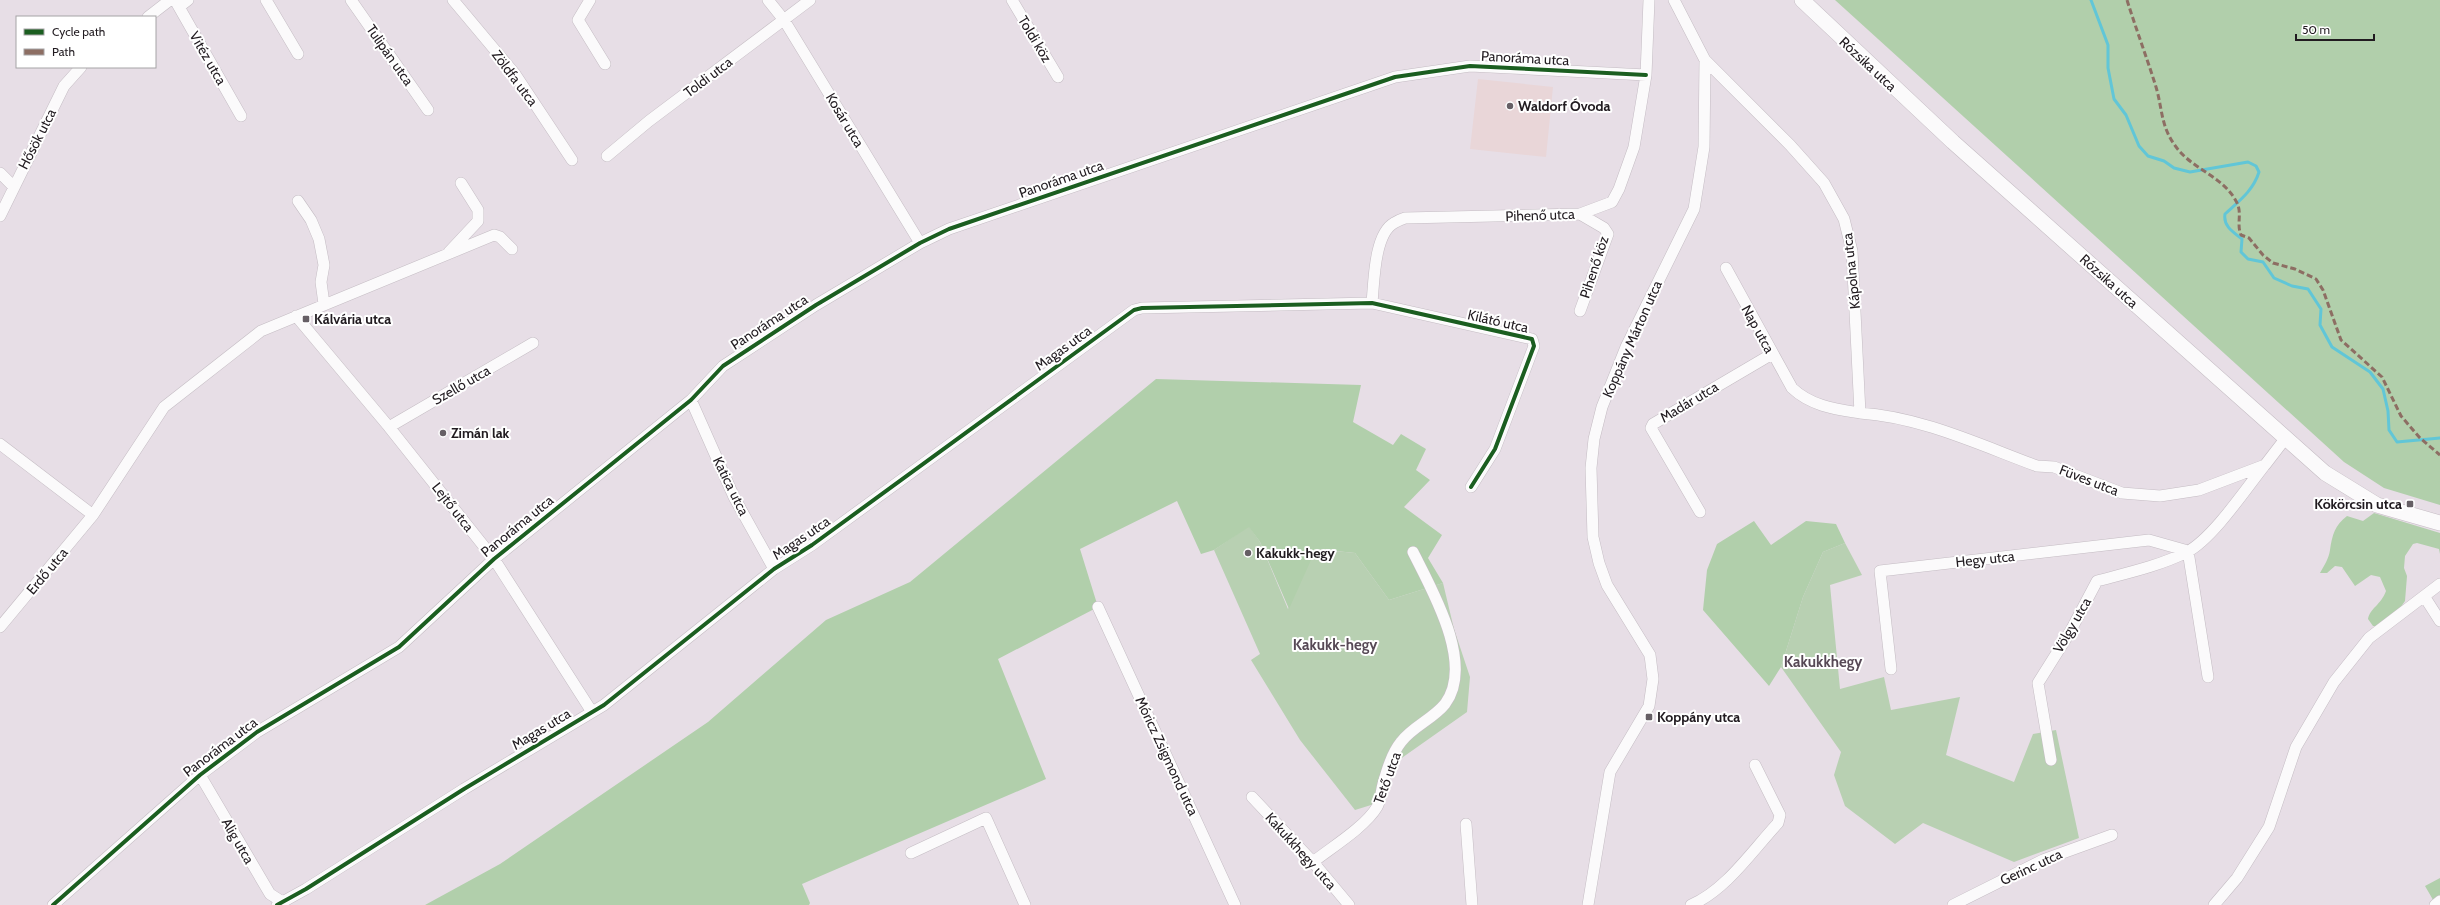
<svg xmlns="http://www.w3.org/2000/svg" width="2440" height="905" viewBox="0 0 2440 905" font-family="Cabin,sans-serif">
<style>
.education{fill:#e9d6d8}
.green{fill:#b8d0b2}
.forest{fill:#b1cfab}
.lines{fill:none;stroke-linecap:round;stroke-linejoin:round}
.stream{stroke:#61c6d7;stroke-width:3}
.minor-casing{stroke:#c4bcc3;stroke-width:12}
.secondary-casing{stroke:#c4bcc3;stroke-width:16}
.minor{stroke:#fbfafb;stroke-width:11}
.secondary{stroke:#fbfafb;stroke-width:15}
.quiet{stroke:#8d6e63;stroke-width:3;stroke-dasharray:6 3;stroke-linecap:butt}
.cycleway-casing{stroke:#fff;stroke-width:6}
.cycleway{stroke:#1b5e20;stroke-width:4}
.poi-dot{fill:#665f65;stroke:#fff;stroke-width:1.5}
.labels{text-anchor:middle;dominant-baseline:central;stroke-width:4;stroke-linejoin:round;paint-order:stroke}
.street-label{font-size:14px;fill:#211b20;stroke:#fff}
.poi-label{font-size:14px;font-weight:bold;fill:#211b20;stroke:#fff;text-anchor:start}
.neighbourhood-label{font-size:15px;font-weight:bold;fill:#574956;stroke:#fff}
</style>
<rect width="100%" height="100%" fill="#e7dee6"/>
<path class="education" d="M1478,79L1553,87L1546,157L1470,149Z"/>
<path class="green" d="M1249,526L1260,542L1288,609L1315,549L1355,553L1389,600L1443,583L1454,629L1470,677L1467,712L1396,762L1384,801L1355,810L1300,740L1251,660L1260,654L1214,550Z
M1845,543L1862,575L1830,585L1840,689L1884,677L1891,710L1960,697L1946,755L2014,782L2033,734L2056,730L2079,838L2014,862L1923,823L1895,844L1845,806L1834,775L1841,752L1781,667L1803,597L1823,552Z"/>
<path class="forest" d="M1835,0H2440V505L2384,488L2344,462Z
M1156,379L1361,385L1353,422L1393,445L1401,434L1426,449L1416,470L1430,480L1404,507L1442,535L1428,558L1443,583L1389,600L1355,553L1316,549L1289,609L1260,542L1249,527L1214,550L1201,554L1177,501L1080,549L1098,607L998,659L1046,779L802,884L810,903L809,905H425L500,864L708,722L826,620L910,582Z
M2374,513L2440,533V554L2439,549L2417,543L2413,544L2405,556L2404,568L2407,576L2405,601L2398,611L2377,626H2373L2368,619C2370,608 2381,605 2386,591L2380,577L2371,575L2355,586L2342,567L2335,566L2327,573H2320C2324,566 2329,558 2330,550C2332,535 2335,525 2347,516L2363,521Z
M1754,521L1771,545L1806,521L1836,524L1845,543L1823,552L1803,597L1781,667L1769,686L1703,610L1707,570L1717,544Z
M2440,878V905H2436L2425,886Z"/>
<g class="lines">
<path class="stream" d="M2091,0L2108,45V68L2114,99L2126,115L2139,146L2148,156L2164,161L2174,168L2190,172L2248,162L2256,166L2259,172C2253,191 2239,201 2225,214C2223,226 2233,232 2242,239L2241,252L2248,259L2263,262L2274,278L2292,286L2308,289L2321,309L2320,325L2332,347L2370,372L2383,389L2388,411L2389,430L2397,442L2440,438"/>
<defs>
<path id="minor" d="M175,0L241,116
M266,0L298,54
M351,0L428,110
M453,0L515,74L572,160
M590,0L578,20L605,64
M768,0L784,20L920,243
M1012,0L1058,77
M179,7L188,0
M148,17L170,0
M1705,60L1790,145L1824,183L1844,219L1852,251L1860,413C1835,409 1811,406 1792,388L1726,268
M607,156L649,121L810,0
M0,173L13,186
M298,201L311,220L319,239L324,265L321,282L324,304
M0,216L64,86L81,67
M449,252L478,221V210L461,183
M1372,303C1374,283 1374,234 1394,223C1397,221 1402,219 1405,218L1580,214L1612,202L1619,189L1634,147L1646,75L1649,0
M1580,311L1608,234L1604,228L1580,214
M296,316L389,427L494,559L592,712
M691,400L734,497L774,569
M1860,413C1921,417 1980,445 2037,466L2054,467L2122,493L2160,496L2199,490L2265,465L2285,439
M389,427L533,343
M0,444L93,515
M1700,512L1651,428L1653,424L1772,354
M2424,596L2440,621
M1098,607L1235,905
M0,627L93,515L164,407L261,331L494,235L500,237L512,249
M1891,669L1880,571L2149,540L2188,551L2208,677
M2051,760L2038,683L2070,632L2097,581C2127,573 2159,566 2187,552C2213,538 2245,490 2264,466
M200,775L270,894L281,901
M1252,797L1313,862L1349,905
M1466,824L1472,905
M911,853L986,818L1025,905
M1313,862C1332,847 1365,827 1377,807C1381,800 1381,791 1383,784C1387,770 1392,753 1401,742C1412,727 1433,719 1445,704C1475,664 1432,590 1413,552
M53,905L200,775L257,732L399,647L494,559L691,400L723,366L816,305L920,243L949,229L1395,77L1470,66L1646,75
M277,905L306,889L464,789L604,705L774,569L812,545L1134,310L1142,308L1372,303L1532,339L1534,346L1495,449L1471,487
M1588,905L1610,772L1649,706L1653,679L1650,655L1607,585L1599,563L1593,537L1591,468L1594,439L1602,407L1626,347L1694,209L1704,147L1705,60L1674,0
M1691,905C1726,890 1752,851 1778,823L1780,815L1755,765
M1953,905L2043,860L2112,835
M2214,905L2237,878L2269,827L2296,747L2334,682L2369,638L2440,584
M2435,905L2440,901"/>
<path id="secondary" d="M1802,0L1953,142L2325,473L2377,505L2440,523"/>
</defs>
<use href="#minor" class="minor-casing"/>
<use href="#secondary" class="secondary-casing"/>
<use href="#minor" class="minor"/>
<use href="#secondary" class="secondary"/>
<path class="quiet" d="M2127,0C2136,29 2147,58 2156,87C2162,107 2161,126 2174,144C2190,169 2222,175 2236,201C2243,213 2236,223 2241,235L2249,238L2263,255L2273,263L2295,269L2316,279L2323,290L2341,340L2382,377L2401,416L2420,438L2440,455"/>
<defs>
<path id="cycleway" d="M53,905L200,775L257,732L399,647L494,559L691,400L723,366L816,305L920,243L949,229L1395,77L1470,66L1646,75
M277,905L306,889L464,789L604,705L774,569L812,545L1134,310L1142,308L1372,303L1532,339L1534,346L1495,449L1471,487"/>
</defs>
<use href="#cycleway" class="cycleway-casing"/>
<use href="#cycleway" class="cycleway"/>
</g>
<g class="poi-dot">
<circle cx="1510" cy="106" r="4"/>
<rect x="302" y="315" width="8" height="8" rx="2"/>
<circle cx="443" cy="433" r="4"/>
<rect x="2406" y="500" width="8" height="8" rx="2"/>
<circle cx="1248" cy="553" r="4"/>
<rect x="1645" y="713" width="8" height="8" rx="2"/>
</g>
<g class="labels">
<g class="street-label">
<text transform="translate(1035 39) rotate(59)">Toldi köz</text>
<text transform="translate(390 55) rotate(55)">Tulipán utca</text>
<text transform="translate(208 58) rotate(60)">Vitéz utca</text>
<text transform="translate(1525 58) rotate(3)">Panoráma utca</text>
<text transform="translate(1868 64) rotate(43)">Rózsika utca</text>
<text transform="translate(708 77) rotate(-37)">Toldi utca</text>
<text transform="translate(515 78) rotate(53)">Zöldfa utca</text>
<text transform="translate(845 120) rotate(59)">Kosár utca</text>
<text transform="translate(37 139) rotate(-63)">Hősök utca</text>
<text transform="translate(1061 179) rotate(-19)">Panoráma utca</text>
<text transform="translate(1540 215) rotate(-2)">Pihenő utca</text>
<text transform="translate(1594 267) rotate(-72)">Pihenő köz</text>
<text transform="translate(1851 271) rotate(-96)">Kápolna utca</text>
<text transform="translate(2109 281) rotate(42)">Rózsika utca</text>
<text transform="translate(1498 321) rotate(13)">Kilátó utca</text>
<text transform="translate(769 322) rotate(-33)">Panoráma utca</text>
<text transform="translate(1758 329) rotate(61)">Nap utca</text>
<text transform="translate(1632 339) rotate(-66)">Koppány Márton utca</text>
<text transform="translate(1063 348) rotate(-36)">Magas utca</text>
<text transform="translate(461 385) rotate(-30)">Szellő utca</text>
<text transform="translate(1689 402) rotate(-31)">Madár utca</text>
<text transform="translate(2089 480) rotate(21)">Füves utca</text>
<text transform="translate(731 486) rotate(64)">Katica utca</text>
<text transform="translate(453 507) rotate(52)">Lejtő utca</text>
<text transform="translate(517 526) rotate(-39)">Panoráma utca</text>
<text transform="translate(801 538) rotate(-34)">Magas utca</text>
<text transform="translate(1985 559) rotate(-6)">Hegy utca</text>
<text transform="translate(47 571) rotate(-50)">Erdő utca</text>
<text transform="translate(2072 625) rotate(-60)">Völgy utca</text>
<text transform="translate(541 729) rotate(-31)">Magas utca</text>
<text transform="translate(220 747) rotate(-37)">Panoráma utca</text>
<text transform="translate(1167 756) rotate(65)">Móricz Zsigmond utca</text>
<text transform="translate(1387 778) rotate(-70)">Tető utca</text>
<text transform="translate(238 841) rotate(60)">Alig utca</text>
<text transform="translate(1301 851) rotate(48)">Kakukkhegy utca</text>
<text transform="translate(2031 867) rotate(-25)">Gerinc utca</text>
</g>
<g class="poi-label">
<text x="1518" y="106">Waldorf Óvoda</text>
<text x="314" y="319">Kálvária utca</text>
<text x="451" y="433">Zimán lak</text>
<text x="2402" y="504" text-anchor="end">Kökörcsin utca</text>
<text x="1256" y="553">Kakukk-hegy</text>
<text x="1657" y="717">Koppány utca</text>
</g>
<g class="neighbourhood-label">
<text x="1335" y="645">Kakukk-hegy</text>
<text x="1823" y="662">Kakukkhegy</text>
</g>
</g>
<rect x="16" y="16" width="140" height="52" fill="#ffffff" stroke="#a6a4a6"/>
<rect x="24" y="29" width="20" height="6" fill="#1b5e20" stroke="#a6a4a6"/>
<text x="52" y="36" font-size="12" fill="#211b20">Cycle path</text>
<rect x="24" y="49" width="20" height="6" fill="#8d6e63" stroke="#a6a4a6"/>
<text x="52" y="56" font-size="12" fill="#211b20">Path</text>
<path d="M2296 34v6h78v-6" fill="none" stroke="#211b20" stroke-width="2"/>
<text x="2302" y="34" font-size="12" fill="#211b20" stroke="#ffffff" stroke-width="3" paint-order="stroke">50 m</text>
</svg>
